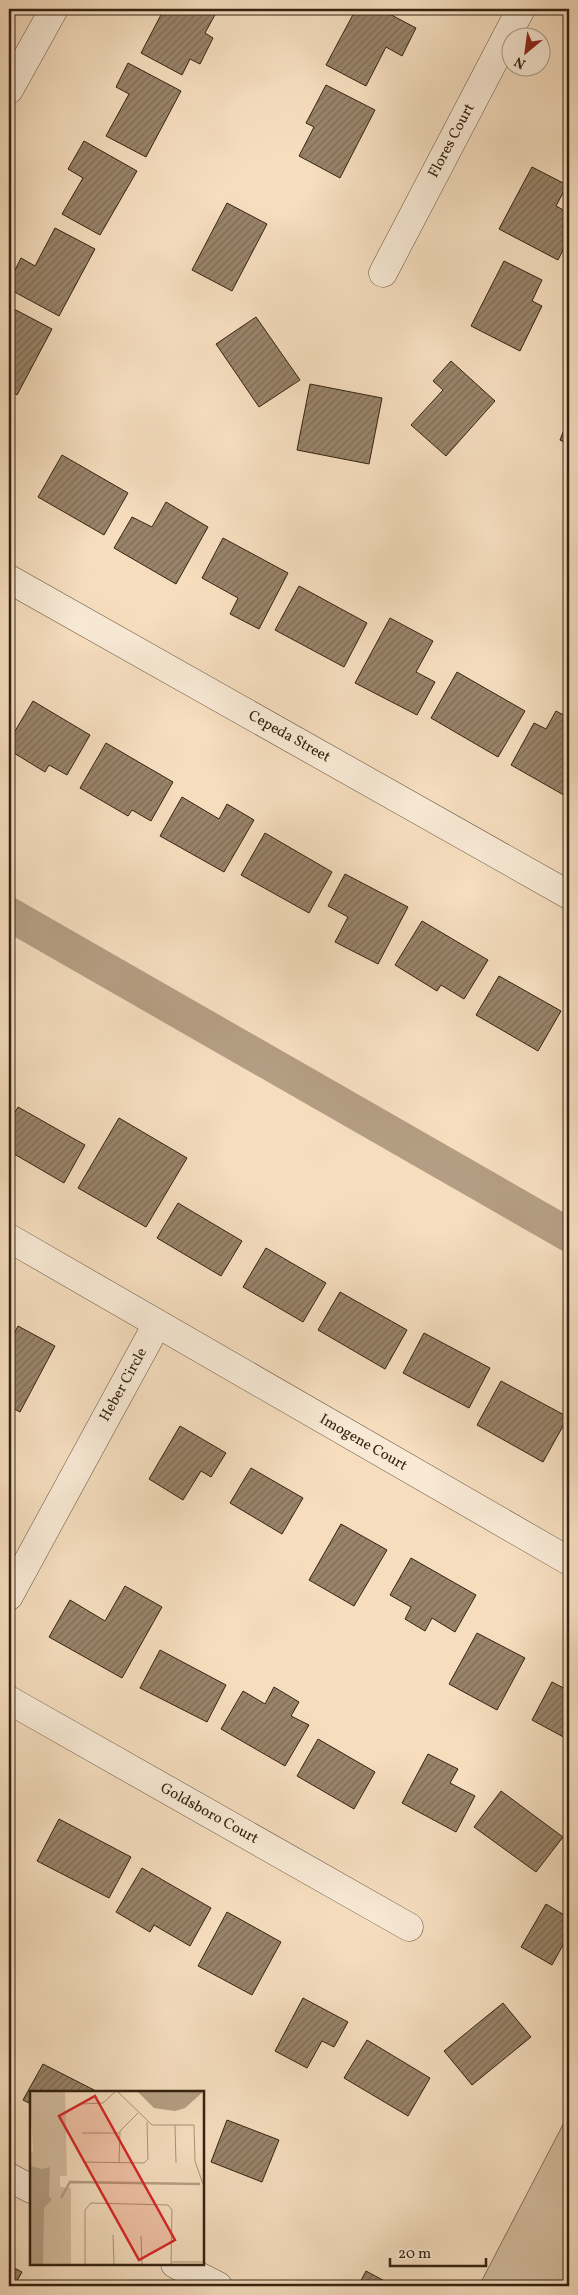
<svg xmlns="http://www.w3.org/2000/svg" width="578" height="2295" viewBox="0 0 578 2295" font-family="Vollkorn,serif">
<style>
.park{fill:#d4bda0;stroke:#847058}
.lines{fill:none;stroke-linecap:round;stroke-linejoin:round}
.canal{stroke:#b49e83;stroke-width:34}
.building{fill:url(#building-hatch);stroke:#352310}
.minor-casing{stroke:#65523c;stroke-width:29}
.minor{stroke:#f8e9d5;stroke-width:28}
.labels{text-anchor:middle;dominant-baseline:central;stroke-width:5;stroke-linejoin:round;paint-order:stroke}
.street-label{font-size:15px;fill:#352310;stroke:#f8e9d5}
.inset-river{fill:none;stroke:#b49e83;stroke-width:2.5}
.inset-road{fill:none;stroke:#a89378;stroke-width:1}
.view{fill:#d62828;fill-opacity:0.15;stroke:#d62828;stroke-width:2.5}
.inset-edge{fill:none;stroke:#352310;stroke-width:2.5}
</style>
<defs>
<pattern id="building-hatch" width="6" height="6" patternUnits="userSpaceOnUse" patternTransform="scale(1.25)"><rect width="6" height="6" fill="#99846a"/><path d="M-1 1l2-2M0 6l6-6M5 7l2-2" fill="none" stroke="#7e6c56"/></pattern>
</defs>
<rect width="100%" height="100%" fill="#f5ddbe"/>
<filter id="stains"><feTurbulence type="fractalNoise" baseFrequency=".004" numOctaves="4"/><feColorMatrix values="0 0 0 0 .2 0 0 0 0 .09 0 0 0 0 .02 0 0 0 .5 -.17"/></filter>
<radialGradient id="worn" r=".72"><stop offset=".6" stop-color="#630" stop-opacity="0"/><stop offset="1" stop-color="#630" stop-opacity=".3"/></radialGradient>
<path class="park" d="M569,2113V2286H479Z"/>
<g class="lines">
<path class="canal" d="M9,914L569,1235"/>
</g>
<path class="building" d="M164,9H211L217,11L205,33L213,38L200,64L190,59L182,75L141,53Z
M356,9H380L416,28L402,56L386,47L366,86L326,65Z
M410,9H425L422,15Z
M128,63L181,91L146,157L106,136L129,94L116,87Z
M326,85L375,110L340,178L299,156L314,127L306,123Z
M84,141L137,171L100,235L62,214L83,178L68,169Z
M532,167L567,185L556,206L569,213V238L558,260L499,229Z
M227,203L267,224L232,291L192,270Z
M55,228L95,249L59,316L9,289V282L21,258L35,266Z
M504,261L542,280L532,301L542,306L520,351L471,326Z
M12,308L52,329L17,395L9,390V314Z
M256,317L300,380L259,407L216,344Z
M451,361L495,401L446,456L411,425L443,390L433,381Z
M310,384L382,398L369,464L297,450Z
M569,417V444L560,440Z
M569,449V463L564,461Z
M62,455L128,493L104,535L38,497Z
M166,502L208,527L176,584L114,548L132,517L152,527Z
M223,538L288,573L259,629L230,614L238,598L202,578Z
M299,586L367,623L344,667L275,630Z
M390,618L433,641L416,672L435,682L417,715L355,683Z
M457,672L525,711L498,757L431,718Z
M33,701L90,735L67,775L49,765L45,772L9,750V741Z
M556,711L569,718V798L511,765L534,723L546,729Z
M106,743L173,782L151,821L132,810L128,816L80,788Z
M182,797L219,819L227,804L254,820L224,872L160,836Z
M265,833L332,872L309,913L241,875Z
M345,874L408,907L378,964L335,942L348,917L328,906Z
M422,921L488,960L464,999L441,985L437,991L395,965Z
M499,976L561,1011L538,1051L476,1015Z
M18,1107L85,1145L64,1183L9,1151V1123Z
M119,1118L187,1158L146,1227L78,1188Z
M178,1203L242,1241L221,1276L157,1238Z
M266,1248L326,1283L303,1322L243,1287Z
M340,1292L407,1330L385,1369L318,1330Z
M18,1326L55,1346L20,1412L9,1406V1344Z
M424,1333L490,1368L469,1408L403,1373Z
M501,1381L568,1417L543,1462L477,1425Z
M180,1426L226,1453L211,1477L201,1471L183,1500L149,1479Z
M251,1468L303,1498L282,1534L230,1503Z
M341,1524L387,1550L354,1606L309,1580Z
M411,1558L476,1595L455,1632L432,1618L425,1631L405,1619L411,1607L390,1595Z
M125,1586L162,1607L122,1678L49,1637L70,1600L105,1621Z
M477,1633L525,1658L497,1710L449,1684Z
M160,1650L226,1685L207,1722L140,1688Z
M552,1682L569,1691V1740L532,1720Z
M274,1687L299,1702L291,1716L309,1725L285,1766L221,1729L243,1691L265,1704Z
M318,1739L375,1772L354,1809L297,1776Z
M428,1754L458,1769L450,1783L475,1796L456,1832L402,1803Z
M501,1791L563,1837L536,1872L474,1827Z
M59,1819L131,1857L109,1898L37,1861Z
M142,1868L211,1908L190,1946L154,1925L150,1932L116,1912Z
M546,1904L569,1918V1934L552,1965L521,1947Z
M227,1912L281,1942L252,1995L198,1966Z
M303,1998L348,2022L334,2047L322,2041L307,2068L275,2051Z
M503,2003L531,2037L472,2085L444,2051Z
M367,2040L430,2078L408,2116L344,2078Z
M43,2064L98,2092H31V2104L23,2100Z
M227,2120L279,2140L262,2182L211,2162Z
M9,2265L22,2272L14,2286H9Z
M366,2271L394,2286H358Z"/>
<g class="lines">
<defs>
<path id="minor" d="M9,90L54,9
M383,273L521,9
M9,579L569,895
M9,1238L569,1561
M9,1596L157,1324
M9,1700L409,1927
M9,2177L31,2189
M175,2264L218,2286"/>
</defs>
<use href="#minor" class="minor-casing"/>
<use href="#minor" class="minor"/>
</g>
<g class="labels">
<g class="street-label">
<text transform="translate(452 141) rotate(-62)">Flores Court</text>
<text transform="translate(289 737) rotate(29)">Cepeda Street</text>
<text transform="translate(124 1385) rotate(-61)">Heber Circle</text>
<text transform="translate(363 1443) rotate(30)">Imogene Court</text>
<text transform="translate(209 1814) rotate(29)">Goldsboro Court</text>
</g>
</g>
<g transform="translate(30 2091)">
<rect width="174" height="174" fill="#f5ddbe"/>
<path d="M0,0H35L37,85H30V96L41,97V173H0V61H3Z" fill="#d4bda0"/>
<path d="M107,0H174L155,17L145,20L124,17ZM0,75L12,78L20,76L19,106L22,108L14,117L13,173H0Z" fill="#b49e83"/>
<path class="inset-river" d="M31,107L40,91L170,93"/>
<path class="inset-road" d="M87,0L122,34H164L165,70L174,96M51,13L73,12L86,0M145,34L146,72M52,42H89M53,71L114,72L118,68L117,31M89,71L90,40L108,22M83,144L84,173M111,145L112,173M141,171H174M55,173V119L61,112L138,114L142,119L141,173"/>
<path class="view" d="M65,5L145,149L109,169L29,25Z"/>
<rect width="174" height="174" class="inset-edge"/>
</g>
<rect width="578" height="2295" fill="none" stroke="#f5ddbe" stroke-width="30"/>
<rect x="10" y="10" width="558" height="2275" fill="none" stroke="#352310" stroke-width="2.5"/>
<rect x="15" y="15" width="548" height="2265" fill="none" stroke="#352310"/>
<g transform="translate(526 52) rotate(209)"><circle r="24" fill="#f8e9d5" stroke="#aa9a86"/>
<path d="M0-4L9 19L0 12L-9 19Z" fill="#8f2418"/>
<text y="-8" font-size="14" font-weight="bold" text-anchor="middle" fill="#352310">N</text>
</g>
<path d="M390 2258v8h96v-8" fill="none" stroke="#352310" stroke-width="2.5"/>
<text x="398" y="2258" font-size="15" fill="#352310" stroke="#f8e9d5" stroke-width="4" paint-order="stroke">20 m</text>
<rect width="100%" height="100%" filter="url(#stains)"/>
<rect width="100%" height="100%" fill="url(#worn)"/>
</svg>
